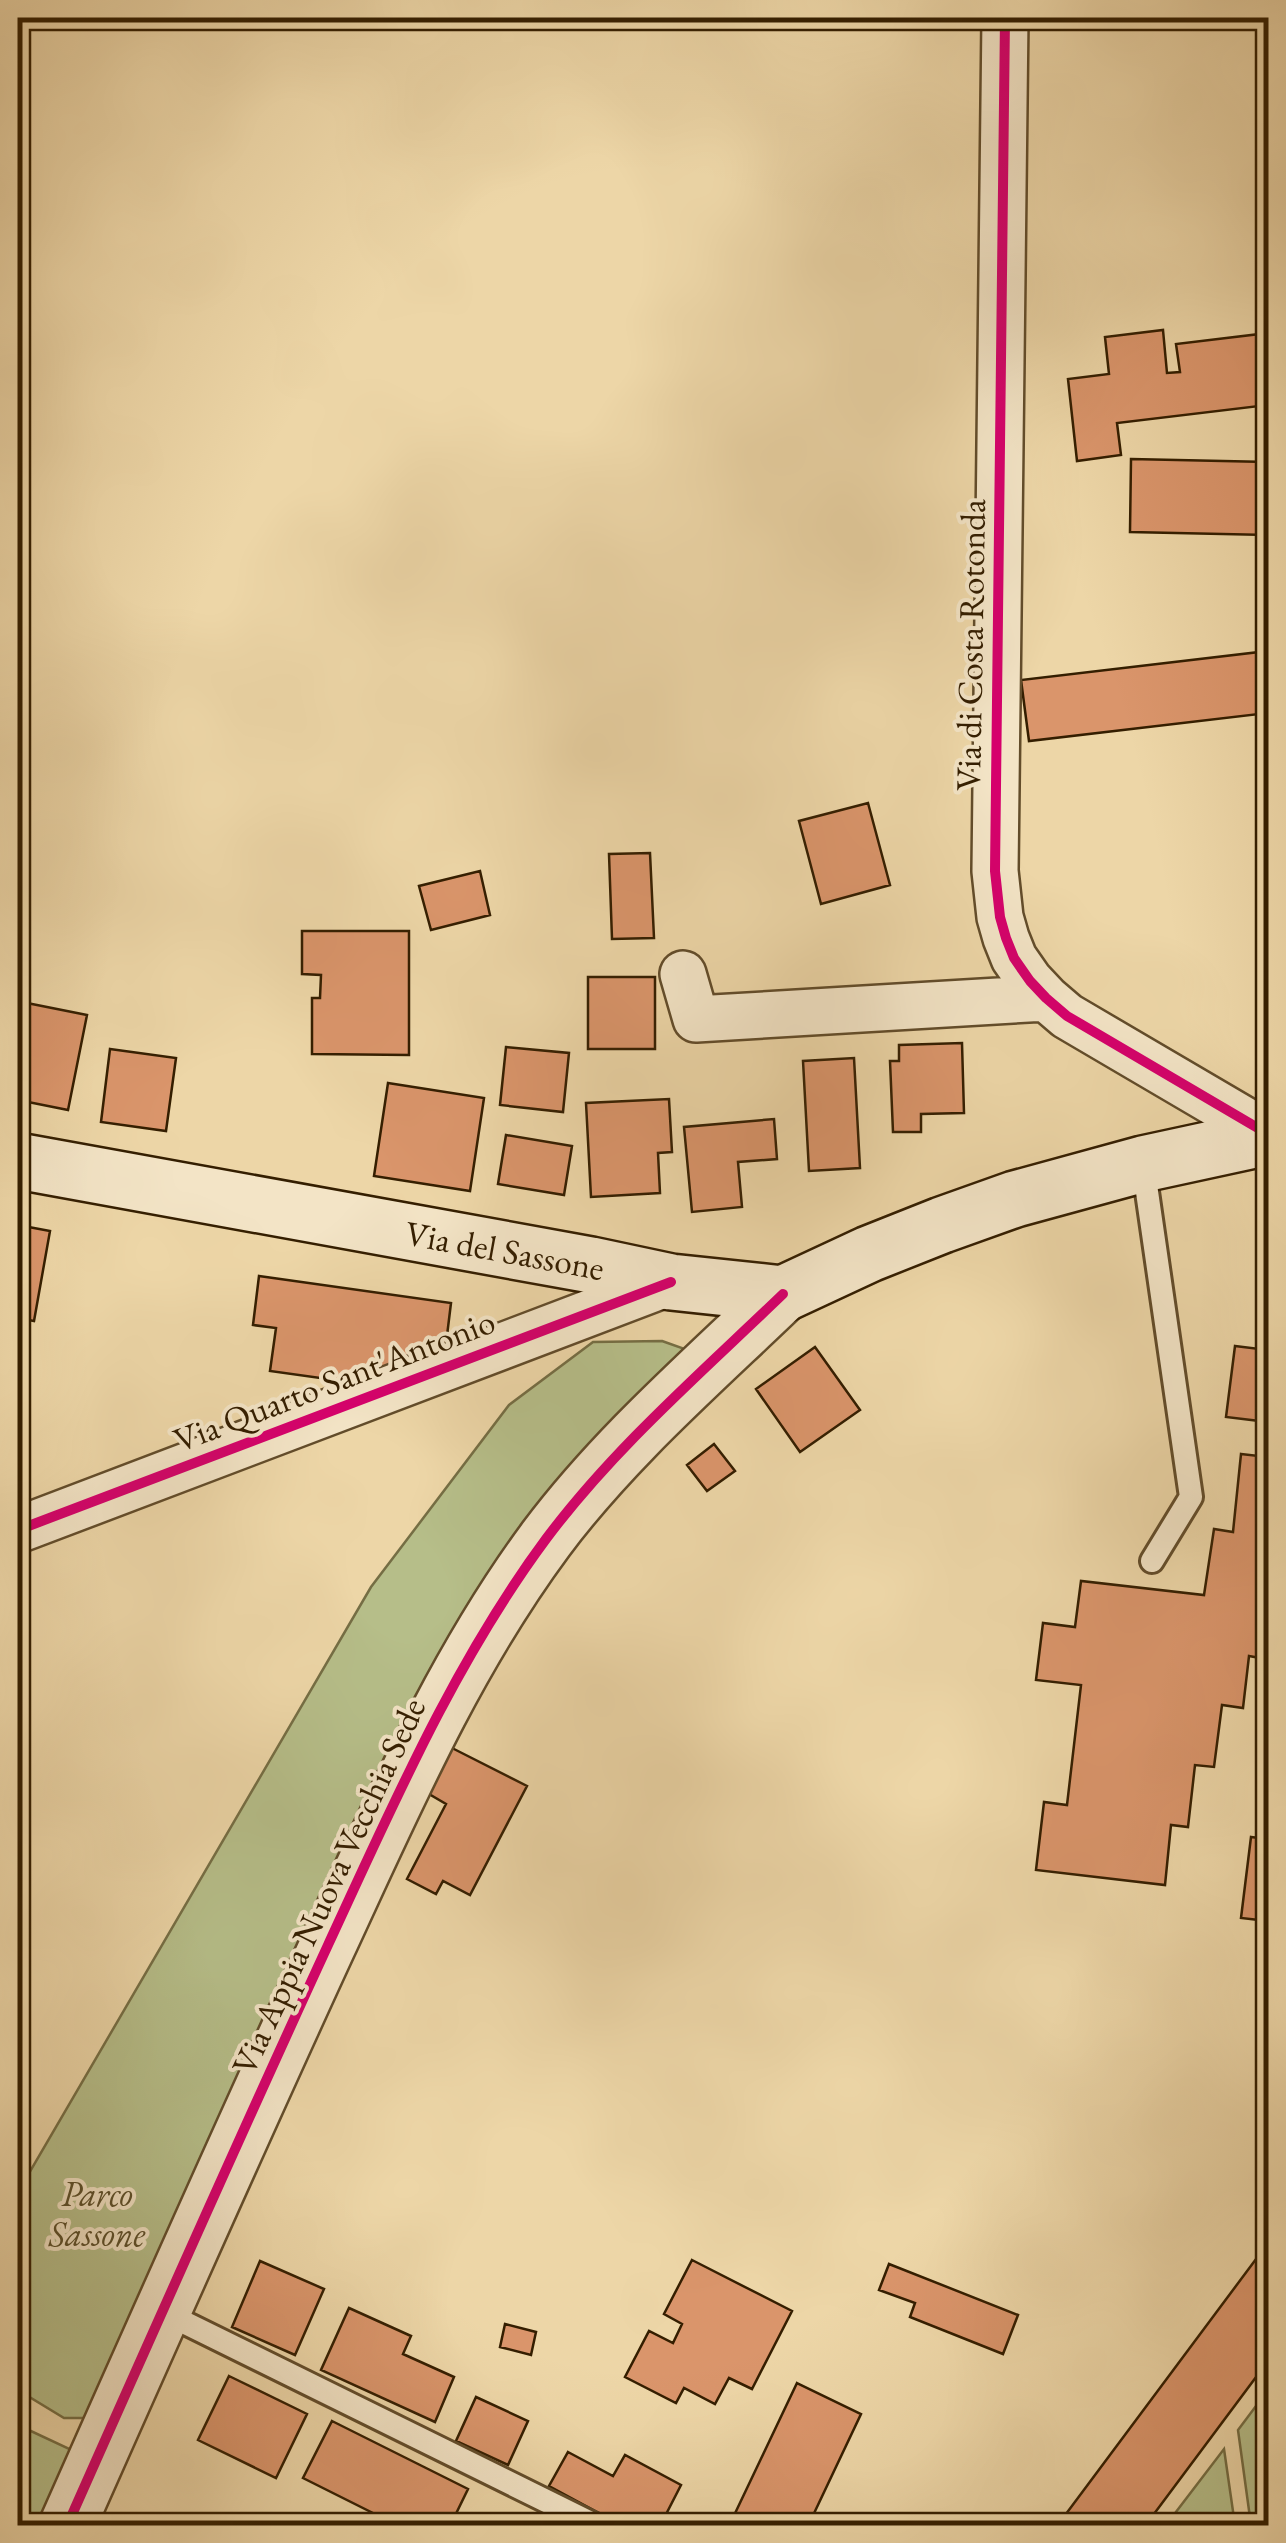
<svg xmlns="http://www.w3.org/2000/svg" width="1286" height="2543" viewBox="0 0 1286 2543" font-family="'EB Garamond',serif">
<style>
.green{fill:#b6be89;stroke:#756e44;stroke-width:2.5}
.building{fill:#da956b;stroke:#341e00;stroke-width:2.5}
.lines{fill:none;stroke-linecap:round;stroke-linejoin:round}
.service-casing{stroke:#624c2a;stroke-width:28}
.minor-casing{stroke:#624c2a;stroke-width:50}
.tertiary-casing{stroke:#624c2a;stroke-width:60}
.secondary-casing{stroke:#341e00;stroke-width:60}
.service{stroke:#f3e4c6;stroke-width:22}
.minor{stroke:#f3e4c6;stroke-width:45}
.tertiary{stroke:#f3e4c6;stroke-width:55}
.secondary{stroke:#f3e4c6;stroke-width:55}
.cycleway-casing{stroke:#f3e4c6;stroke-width:16}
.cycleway{stroke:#d6006c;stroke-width:10}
.labels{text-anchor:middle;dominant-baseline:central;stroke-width:8;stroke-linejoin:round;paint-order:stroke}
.street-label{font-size:35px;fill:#341e00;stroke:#f3e4c6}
.park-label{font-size:35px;font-style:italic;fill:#5b4e29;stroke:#f3e4c6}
</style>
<rect width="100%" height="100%" fill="#edd6a7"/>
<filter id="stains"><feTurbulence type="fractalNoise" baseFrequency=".002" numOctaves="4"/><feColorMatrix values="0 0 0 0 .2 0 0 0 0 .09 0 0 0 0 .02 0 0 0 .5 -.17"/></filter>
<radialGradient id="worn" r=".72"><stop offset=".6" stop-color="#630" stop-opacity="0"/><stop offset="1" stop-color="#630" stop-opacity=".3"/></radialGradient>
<path class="green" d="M662,1341L682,1348L696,1360L587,1459L90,2418H64L18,2390V2192L371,1587L509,1405L593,1342Z
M1268,2390V2521L1265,2525H1251L1238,2430Z
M18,2425L76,2452L42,2525L18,2526Z
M1224,2449L1235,2525H1166Z"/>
<path class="building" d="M1163,330L1167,373L1180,372L1176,344L1260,334L1262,355L1268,354V405L1117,423L1121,455L1077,461L1068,379L1109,374L1105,337Z
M1131,459L1268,462V535L1130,532Z
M1268,651V713L1029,741L1021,680Z
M868,803L890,885L821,904L799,821Z
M650,853L654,938L612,939L609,854Z
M480,871L490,915L431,930L419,886Z
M302,931H409V1055L312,1054V998H320L321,975L302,974Z
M588,977H655V1049H588Z
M22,1002L87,1015L68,1110L18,1100V1022Z
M962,1043L964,1113L921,1114V1132H893L890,1061H899V1045Z
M506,1047L569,1053L563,1112L500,1105Z
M110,1049L176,1058L166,1131L101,1122Z
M854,1058L860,1168L809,1171L803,1061Z
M388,1083L484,1098L470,1191L374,1176Z
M669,1099L672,1152L658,1153L660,1193L591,1197L586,1103Z
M774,1119L777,1159L738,1162L742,1207L692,1212L684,1127Z
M506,1135L572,1146L564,1195L498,1184Z
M18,1225L50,1231L34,1321L18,1318Z
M259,1276L451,1303L445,1352L419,1349L356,1383L270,1371L276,1328L253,1325Z
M1235,1346L1268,1350V1422L1226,1417Z
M815,1347L860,1410L800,1452L756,1389Z
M714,1444L735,1471L707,1491L687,1465Z
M1241,1454L1268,1457V1630L1264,1629L1260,1658L1249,1656L1243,1708L1222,1705L1214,1767L1195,1765L1188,1827L1171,1825L1165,1885L1036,1870L1044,1802L1067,1805L1081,1685L1036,1680L1043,1623L1075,1627L1081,1581L1204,1595L1214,1529L1233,1532Z
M452,1748L527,1786L470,1895L443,1881L436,1894L407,1879L446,1804L429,1794Z
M1251,1837L1268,1839V1921L1241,1918Z
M1268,2243V2361L1145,2526H1057Z
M692,2260L792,2311L752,2389L729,2378L715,2404L684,2388L676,2403L625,2377L649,2331L673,2343L682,2324L664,2314Z
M260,2261L324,2289L295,2355L232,2327Z
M889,2264L1018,2315L1003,2354L910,2317L915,2303L879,2290Z
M349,2308L411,2336L403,2354L454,2377L435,2422L321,2370Z
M505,2324L536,2332L531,2355L500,2347Z
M229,2376L307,2414L276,2478L198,2440Z
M797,2383L861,2414L808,2526H729Z
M476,2397L528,2421L508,2465L456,2441Z
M332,2421L468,2489L450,2526H399L303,2478Z
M568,2452L613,2476L625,2455L681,2485L660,2526H623L549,2486Z"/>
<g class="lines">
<defs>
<path id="service" d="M1143,1164L1191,1497L1152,1561
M161,2311L597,2526"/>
<path id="minor" d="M1005,18L995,871L1000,917L1006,938L1014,958L1030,981L1046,998L1067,1016L1268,1134
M683,974L696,1019L1046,998
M18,1530L671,1282"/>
<path id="tertiary" d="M67,2526C153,2332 239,2138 328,1945C393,1805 454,1663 546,1539C614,1448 702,1372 783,1294"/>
<g id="secondary">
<path id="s1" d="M18,1161L591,1265L671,1282L783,1294L869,1254L942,1225L1015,1199L1143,1164L1268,1137"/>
</g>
</defs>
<use href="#service" class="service-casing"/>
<use href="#minor" class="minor-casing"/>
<use href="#tertiary" class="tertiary-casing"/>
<use href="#secondary" class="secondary-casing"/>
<use href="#service" class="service"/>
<use href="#minor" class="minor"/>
<use href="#tertiary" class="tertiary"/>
<use href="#secondary" class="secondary"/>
<defs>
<path id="cycleway" d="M1005,18L995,871L1000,917L1006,938L1014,958L1030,981L1046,998L1067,1016L1268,1134
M18,1530L671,1282
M67,2526C153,2332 239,2138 328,1945C393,1805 454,1663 546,1539C614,1448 702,1372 783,1294"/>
</defs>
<use href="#cycleway" class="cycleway-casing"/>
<use href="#cycleway" class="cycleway"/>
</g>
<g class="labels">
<g class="street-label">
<text transform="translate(970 645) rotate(-89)">Via di Costa Rotonda</text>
<text stroke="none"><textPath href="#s1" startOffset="495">Via del Sassone</textPath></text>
<text transform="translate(334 1380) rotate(-21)">Via Quarto Sant'Antonio</text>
<text transform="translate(328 1886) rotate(-65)">Via Appia Nuova Vecchia Sede</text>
</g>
<g class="park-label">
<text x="97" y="2193">Parco<tspan x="97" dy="40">Sassone</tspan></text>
</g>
</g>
<rect width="1286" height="2543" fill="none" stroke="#edd6a7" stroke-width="60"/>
<rect x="20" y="20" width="1246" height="2503" fill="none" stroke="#341e00" stroke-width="5"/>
<rect x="30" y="30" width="1226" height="2483" fill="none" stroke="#341e00" stroke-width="2.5"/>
<rect width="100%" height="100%" filter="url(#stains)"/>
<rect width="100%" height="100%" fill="url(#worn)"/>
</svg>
